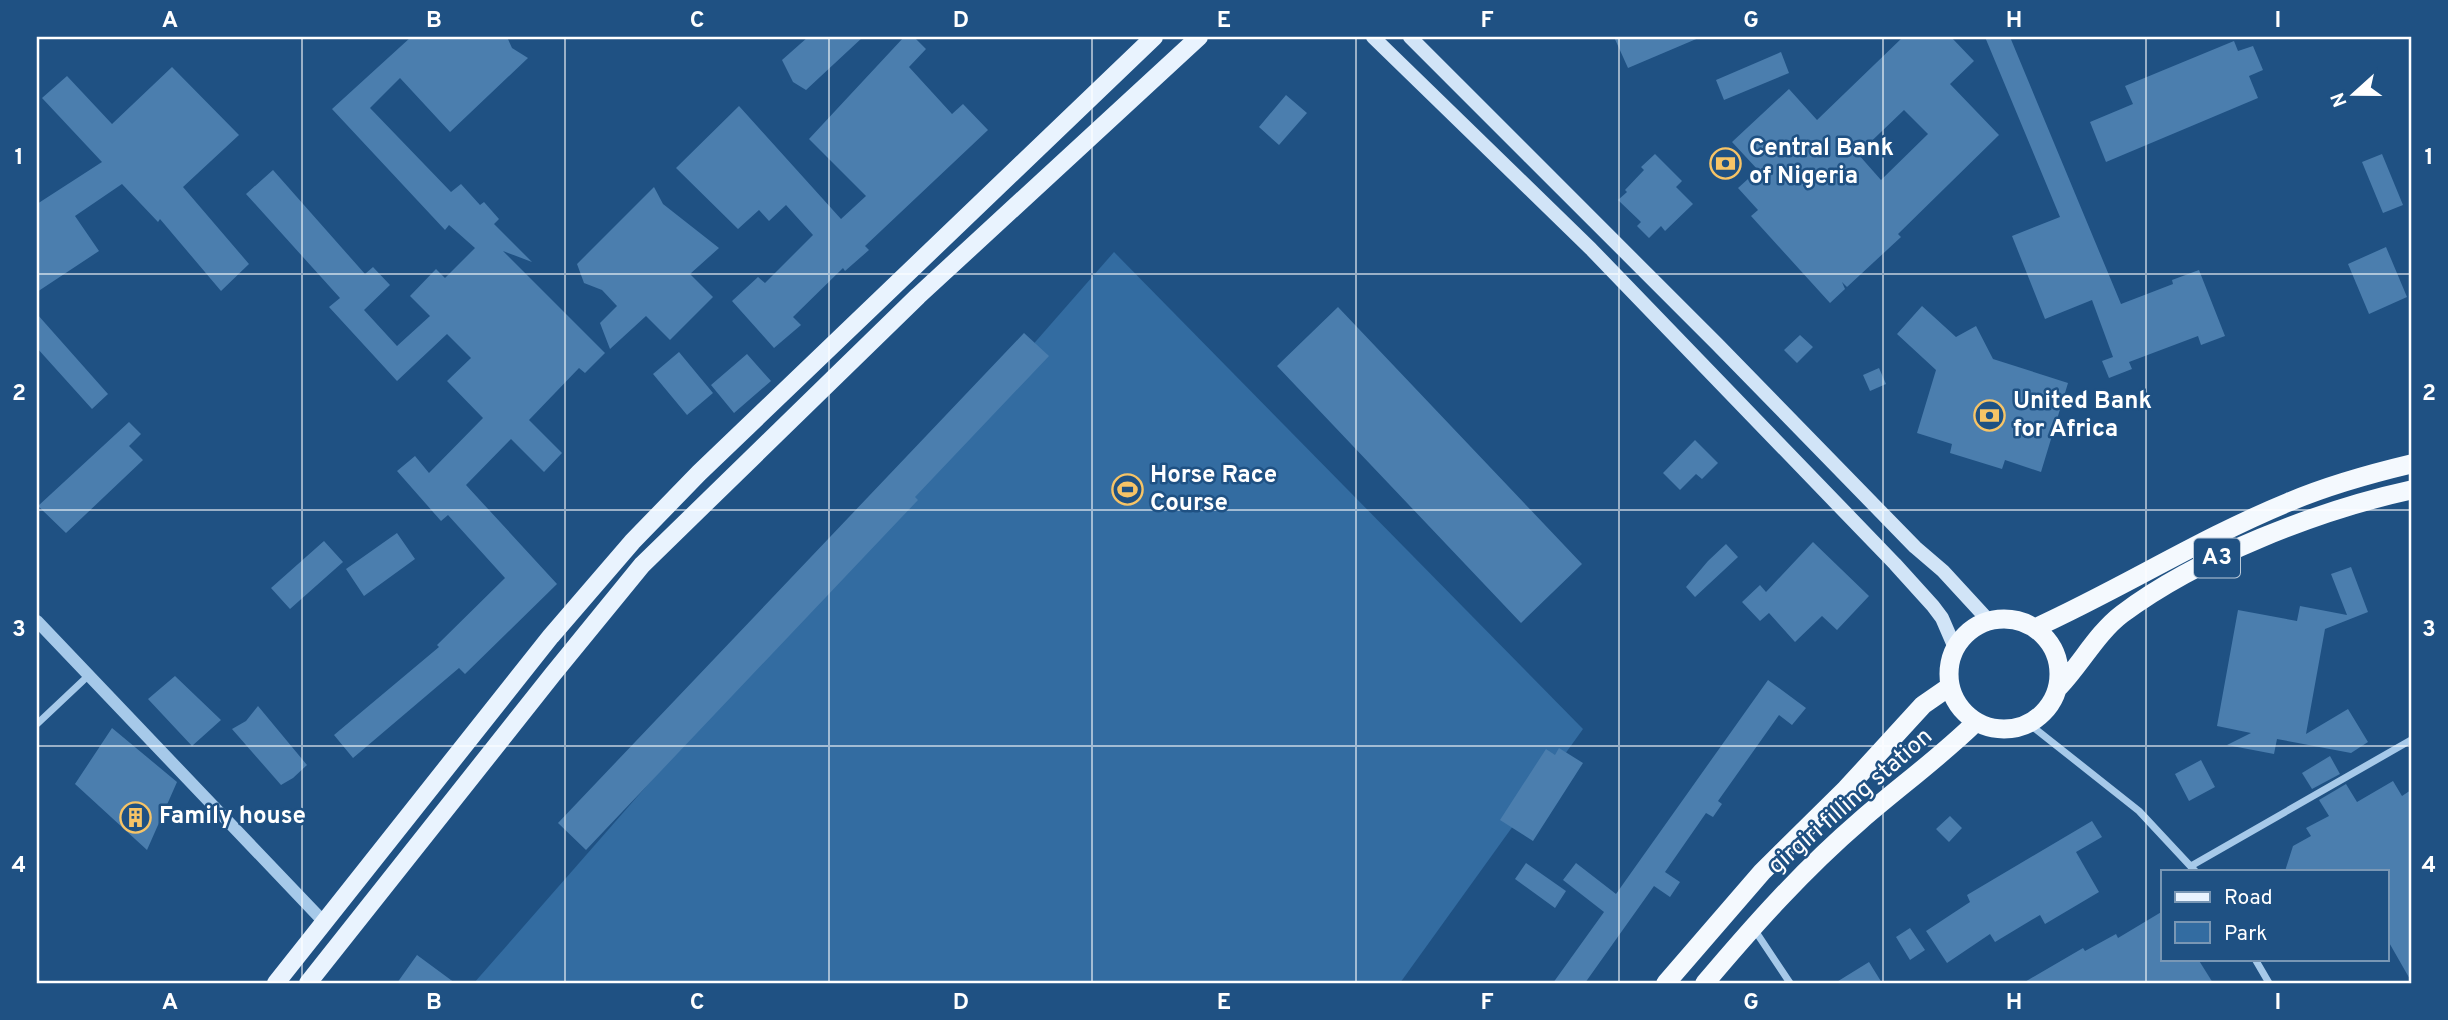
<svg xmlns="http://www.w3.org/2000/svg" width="2448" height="1020" viewBox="0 0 2448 1020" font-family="Overpass,sans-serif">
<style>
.green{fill:#336ca1}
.building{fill:#4b7eae;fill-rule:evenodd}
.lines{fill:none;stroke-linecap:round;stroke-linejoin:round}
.minor{stroke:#a6c9e9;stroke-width:7}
.tertiary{stroke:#a6c9e9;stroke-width:12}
.secondary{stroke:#d1e4f7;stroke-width:14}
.primary{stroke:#e9f3fe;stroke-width:18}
.trunk{stroke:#f4f9fe;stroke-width:19}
.grid{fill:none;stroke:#fff;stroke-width:2;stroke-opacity:0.55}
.labels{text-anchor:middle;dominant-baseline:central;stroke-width:5;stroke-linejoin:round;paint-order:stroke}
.shield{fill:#1f5183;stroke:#bccbda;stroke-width:2}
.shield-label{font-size:23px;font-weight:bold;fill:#fff}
.poi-label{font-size:24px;font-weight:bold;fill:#fff;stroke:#1f5183;text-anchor:start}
.street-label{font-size:24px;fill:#fff;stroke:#1f5183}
.neatline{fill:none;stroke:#fff;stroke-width:2.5}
.grid-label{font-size:23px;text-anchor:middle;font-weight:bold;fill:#fff}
</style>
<rect width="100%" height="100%" fill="#1f5183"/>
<path class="green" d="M1114,252L1583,729L1400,983H474Z"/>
<path class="building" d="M411,37H507L512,48L528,58L450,132L400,78L370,108L451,192L461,184L480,205L484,202L499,219L494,224L532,262L503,251L605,353L585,373L579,368L529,420L562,453L544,472L511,439L466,485L557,584L465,674L459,668L353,758L334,735L439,647L437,645L505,578L448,515L441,521L397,471L415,456L429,473L483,418L447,381L471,358L447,334L397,381L329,307L340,298L246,194L273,170L365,274L373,267L390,285L364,310L397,346L430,316L410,296L436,269L445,278L475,248L449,225L445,230L332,109Z
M808,37H863L806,90L793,82L782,60Z
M904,37H914L926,49L909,67L952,114L963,104L988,130L865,246L869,250L845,271L843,268L793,317L801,325L774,348L732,301L758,277L765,283L813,235L786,205L769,221L759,210L738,229L676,168L739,106L841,219L866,196L809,139Z
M1614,37H1701L1628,68Z
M1903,37H1951L1974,61L1950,84L1999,135L1898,234L1901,237L1847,287L1842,282L1845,289L1830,303L1751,216L1758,210L1738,188L1758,170L1732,142L1789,89L1817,120ZM1904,110L1928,134L1881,180L1858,154Z
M1985,37H2010L2121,304L2173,284L2172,280L2199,270L2225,336L2201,345L2198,336L2129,362L2132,369L2109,378L2102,361L2113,357L2092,300L2045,319L2012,236L2060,217Z
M2234,41L2238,51L2253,46L2263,70L2249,76L2258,98L2106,162L2090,122L2133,104L2125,86Z
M1781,52L1789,73L1724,100L1716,80Z
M172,67L239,135L183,187L249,264L221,291L160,219L158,222L122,184L75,216L99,251L37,292V204L102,162L42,98L67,76L112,124Z
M1286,95L1307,113L1279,145L1259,127Z
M1655,154L1682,181L1676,187L1693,204L1665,231L1661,226L1649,238L1637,226L1641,222L1618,200L1627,192L1625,190L1644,170L1641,167Z
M2382,154L2403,205L2383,213L2362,162Z
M654,187L663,204L719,248L690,274L713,297L670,340L646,316L610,349L600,323L617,306L602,290L584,283L577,264Z
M2386,247L2407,297L2369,314L2348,264Z
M1922,306L1956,337L1976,326L1993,359L2068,383L2041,472L2005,460L2002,469L1950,453L1952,444L1917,433L1936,370L1897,334Z
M1338,307L1582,564L1521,623L1277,366Z
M37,314L108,394L92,409L37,348Z
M1024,333L1049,356L915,497L918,500L586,850L558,823Z
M1800,335L1813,347L1797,363L1784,350Z
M679,352L713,393L687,415L653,374Z
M747,354L771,381L734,413L711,385Z
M1879,368L1886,384L1870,391L1863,375Z
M129,422L141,434L129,446L143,460L66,533L38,506Z
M1695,440L1718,463L1702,479L1696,474L1680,490L1663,473Z
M397,533L415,559L364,596L346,569Z
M324,541L343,562L290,609L271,588Z
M1813,542L1869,596L1837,630L1822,616L1795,642L1769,613L1760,621L1742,602L1760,585L1766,592Z
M1726,544L1738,557L1695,597L1686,587L1708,561Z
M2351,567L2368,612L2325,629L2306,734L2348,709L2368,742L2351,753L2277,739L2274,754L2227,745L2251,733L2217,726L2238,610L2297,621L2300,606L2347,615L2331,574Z
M175,676L221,720L192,746L148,699Z
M1768,680L1806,708L1792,725L1779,715L1718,801L1722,804L1713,817L1706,813L1665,872L1680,882L1670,897L1654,886L1585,983H1553L1604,912L1563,880L1576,863L1616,894Z
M258,706L307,765L293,778L281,785L232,729L246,721Z
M112,728L177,782L147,850L75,784Z
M1559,748L1583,763L1533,841L1500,820L1546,749L1555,755Z
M2330,756L2340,774L2312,789L2302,773Z
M2201,760L2215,787L2189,801L2175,774Z
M2393,781L2402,796L2411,790V981L2387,939V871H2285L2293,846L2311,836L2306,828L2329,816L2319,800L2346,784L2357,802Z
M1950,816L1962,828L1949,842L1936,829Z
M2092,821L2102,837L2076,852L2099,892L2045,924L2040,915L1995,942L1990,934L1947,963L1926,931L1970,902L1967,895Z
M1526,863L1566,891L1555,908L1515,879Z
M2163,911V959H2198L2213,983H2023L2083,948L2085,951L2116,934L2118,938Z
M1910,928L1925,950L1910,960L1896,937Z
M417,955L455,983H397Z
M1869,962L1882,983H1835Z"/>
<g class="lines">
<path class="minor" d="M2028,723L2139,811L2195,871
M37,724L89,675
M2191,866L2411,740
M1754,929L1790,983
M2255,959L2269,983"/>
<path class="tertiary" d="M37,621L323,921"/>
<path class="secondary" d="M1373,37L1591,249L1895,564L1933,606L1942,618L1955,648
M1410,37L1717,344L1915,547L1943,571L1989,621"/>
<path class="primary" d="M276,983L551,636L632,542L699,473L1154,37
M308,983L553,674L642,565L918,296L1199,37"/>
<path class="trunk" d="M1949 674a55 55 0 1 1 110 0a55 55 0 1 1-110 0Z
M2035,628C2121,589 2201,538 2289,502C2329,485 2369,474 2411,464
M2059,687C2081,664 2097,633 2122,614C2198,557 2319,510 2411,490
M1666,983L1762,872L1846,789L1923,705L1949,687
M1705,983C1754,925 1803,870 1861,820C1899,787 1939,758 1975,723"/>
</g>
<path class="grid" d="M302,37V983M565,37V983M829,37V983M1092,37V983M1356,37V983M1619,37V983M1883,37V983M2146,37V983M37,274H2411M37,510H2411M37,746H2411"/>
<defs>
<symbol id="bank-ring" viewBox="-11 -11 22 22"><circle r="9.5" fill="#1f5183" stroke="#f7c466" stroke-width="1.5"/><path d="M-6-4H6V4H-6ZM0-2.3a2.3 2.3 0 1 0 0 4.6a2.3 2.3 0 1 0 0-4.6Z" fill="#f7c466"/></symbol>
<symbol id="stadium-ring" viewBox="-11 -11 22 22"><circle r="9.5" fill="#1f5183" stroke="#f7c466" stroke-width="1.5"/><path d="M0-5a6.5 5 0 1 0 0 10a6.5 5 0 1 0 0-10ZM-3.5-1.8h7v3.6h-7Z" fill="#f7c466"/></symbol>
<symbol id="building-ring" viewBox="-11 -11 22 22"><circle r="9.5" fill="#1f5183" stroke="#f7c466" stroke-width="1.5"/><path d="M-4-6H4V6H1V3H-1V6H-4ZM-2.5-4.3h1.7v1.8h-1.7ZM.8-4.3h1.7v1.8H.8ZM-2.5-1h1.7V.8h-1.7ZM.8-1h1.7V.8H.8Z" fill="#f7c466"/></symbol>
</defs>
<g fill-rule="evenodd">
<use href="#bank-ring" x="1708" y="146" width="35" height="35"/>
<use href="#bank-ring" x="1972" y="398" width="35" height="35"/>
<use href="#stadium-ring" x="1110" y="472" width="35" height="35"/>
<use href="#building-ring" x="118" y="800" width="35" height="35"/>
</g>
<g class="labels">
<rect class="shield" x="2194" y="538.5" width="46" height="39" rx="5"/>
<g class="shield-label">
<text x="2217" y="558">A3</text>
</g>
<g class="poi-label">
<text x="1749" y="149">Central Bank<tspan x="1749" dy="28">of Nigeria</tspan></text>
<text x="2013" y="402">United Bank<tspan x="2013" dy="28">for Africa</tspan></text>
<text x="1150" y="476">Horse Race<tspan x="1150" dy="28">Course</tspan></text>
<text x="159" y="817">Family house</text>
</g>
<g class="street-label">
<text transform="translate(1851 802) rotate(-41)">girgiri filling station</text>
</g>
</g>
<rect width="2448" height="1020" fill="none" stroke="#1f5183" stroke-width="77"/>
<rect x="2161" y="870" width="228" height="91" fill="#1f5183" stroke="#7997b5" stroke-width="2"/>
<rect x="2175" y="892" width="35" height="10" fill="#e9f3fe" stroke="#7997b5" stroke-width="2"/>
<text x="2224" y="904" font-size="21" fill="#ffffff">Road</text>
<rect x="2175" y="922" width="35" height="21" fill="#336ca1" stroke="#7997b5" stroke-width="2"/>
<text x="2224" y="940" font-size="21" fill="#ffffff">Park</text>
<g transform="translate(2354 94) rotate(249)" stroke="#1f5183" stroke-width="5" paint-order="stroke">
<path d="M0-5L12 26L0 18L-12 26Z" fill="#ffffff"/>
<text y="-10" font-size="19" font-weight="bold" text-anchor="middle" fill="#ffffff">N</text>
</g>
<rect x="38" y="38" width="2372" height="944" class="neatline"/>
<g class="grid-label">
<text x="170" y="27">A</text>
<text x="434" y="27">B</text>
<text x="697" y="27">C</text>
<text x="961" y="27">D</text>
<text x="1224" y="27">E</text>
<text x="1487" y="27">F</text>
<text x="1751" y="27">G</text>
<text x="2014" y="27">H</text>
<text x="2278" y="27">I</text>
<text x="19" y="164">1</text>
<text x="2429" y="164">1</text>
<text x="19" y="400">2</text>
<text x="2429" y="400">2</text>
<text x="19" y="636">3</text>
<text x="2429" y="636">3</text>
<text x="19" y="872">4</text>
<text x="2429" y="872">4</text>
<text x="170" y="1009">A</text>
<text x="434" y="1009">B</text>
<text x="697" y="1009">C</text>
<text x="961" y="1009">D</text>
<text x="1224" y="1009">E</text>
<text x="1487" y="1009">F</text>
<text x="1751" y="1009">G</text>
<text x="2014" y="1009">H</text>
<text x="2278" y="1009">I</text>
</g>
</svg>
